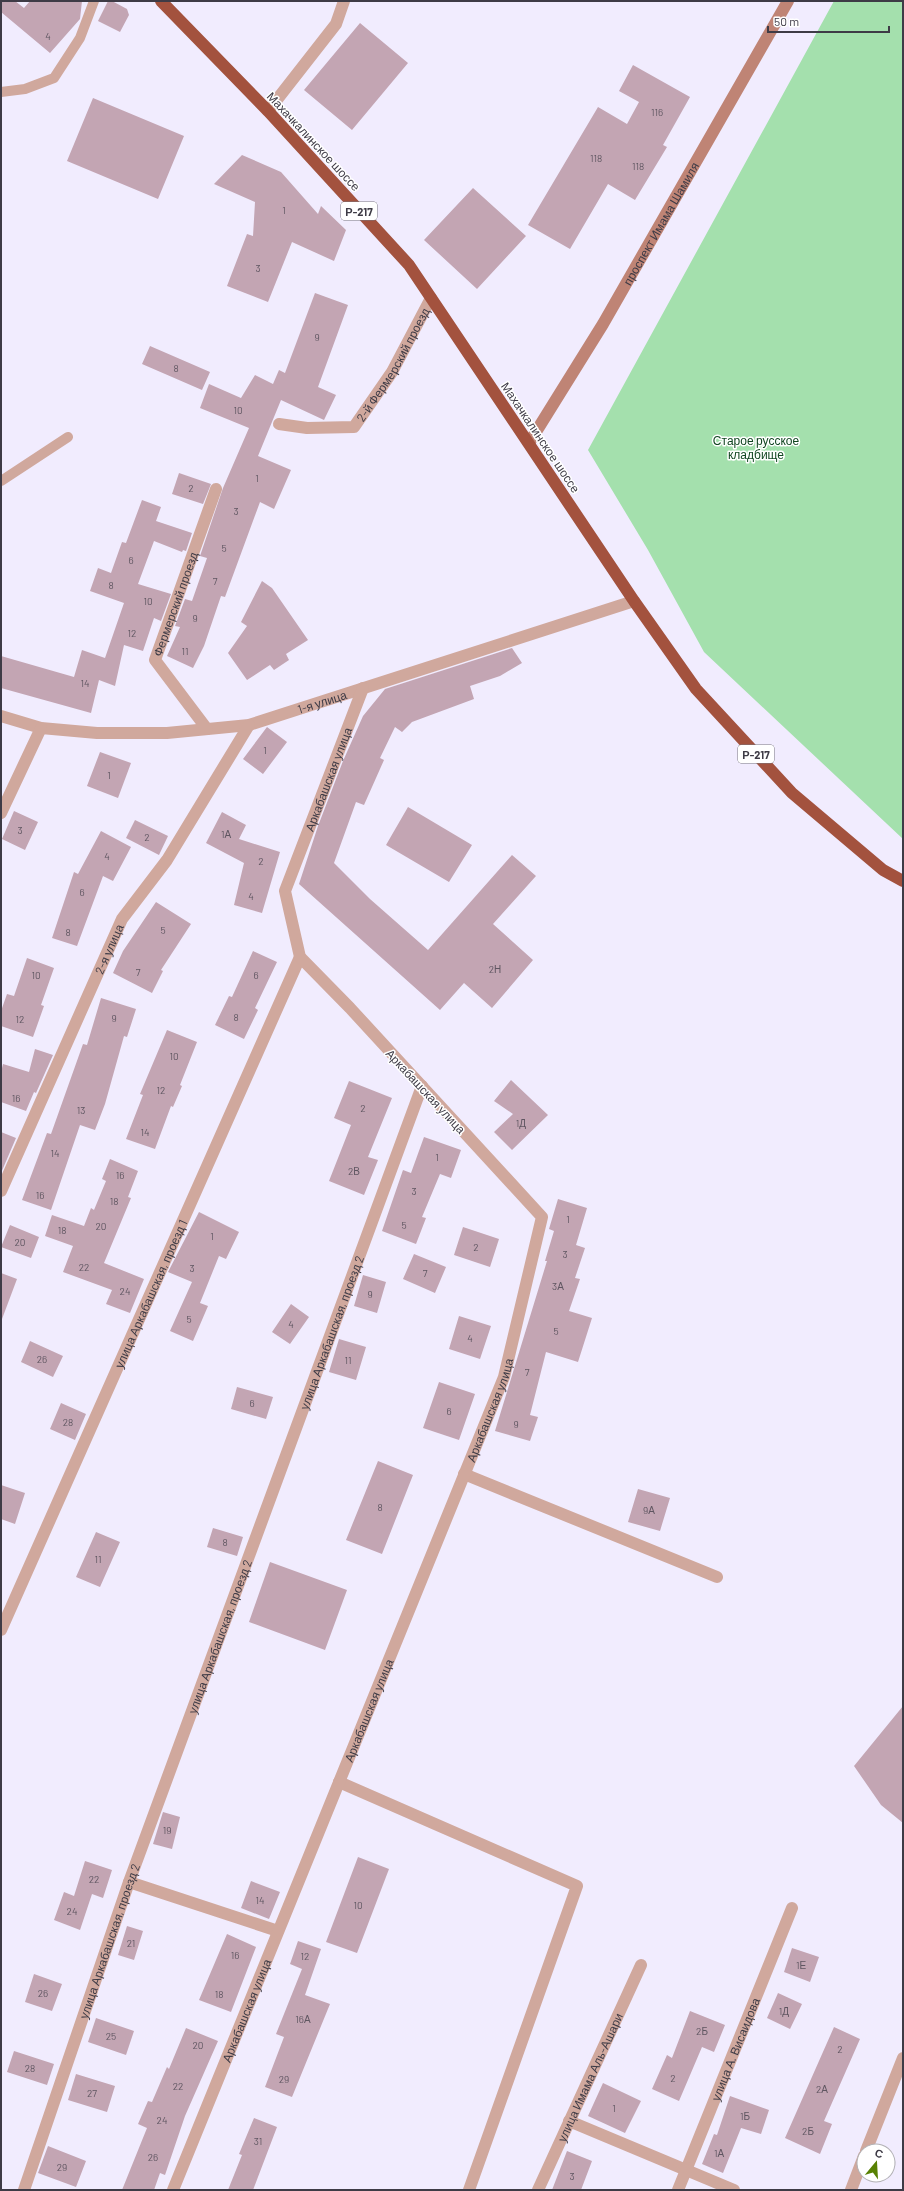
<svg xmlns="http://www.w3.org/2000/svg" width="904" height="2191" viewBox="0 0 904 2191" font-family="Barlow,sans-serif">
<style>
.green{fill:#a4e0ad}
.building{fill:#c3a5b3}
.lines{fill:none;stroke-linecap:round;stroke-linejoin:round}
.lane{stroke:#d0a89d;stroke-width:10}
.street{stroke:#d0a89d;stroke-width:12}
.secondary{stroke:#bf8475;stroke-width:12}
.highway{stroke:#a3523e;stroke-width:12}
.labels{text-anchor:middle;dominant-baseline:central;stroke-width:3;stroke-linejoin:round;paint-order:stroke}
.number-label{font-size:10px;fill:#5f5661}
.shield{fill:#fff;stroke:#78767e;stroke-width:1}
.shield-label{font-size:11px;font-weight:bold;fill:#3e3b46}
.street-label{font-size:12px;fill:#3e3b46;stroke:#fff}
.park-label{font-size:12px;fill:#104620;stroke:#fff}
</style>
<rect width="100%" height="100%" fill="#f1ecfe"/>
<path class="green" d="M834,1H903V839L704,652L648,550L588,450Z"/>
<path class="building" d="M1,1H15L24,8L30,1H82L80,19L50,53L1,12Z
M108,1H112L127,9L129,15L120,32L98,21Z
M360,23L408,63L352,130L304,90Z
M633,65L690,97L663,145L667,147L635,200L608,184L570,249L528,225L598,107L627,124L639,102L619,91Z
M93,98L184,136L158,199L67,161Z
M242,155L281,172L318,214L321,206L346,230L334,261L292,242L268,302L227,286L247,234L253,236L255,202L214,184Z
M473,188L526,236L477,289L424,240Z
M315,293L348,305L318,387L336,395L324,420L281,400L258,456L291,470L274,509L260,502L225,597L221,596L204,646L193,668L167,656L180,627L175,626L185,599L192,601L207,558L200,556L223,488L249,428L200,408L209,384L241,398L255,375L273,384L279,370L285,373Z
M150,346L210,372L202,390L142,364Z
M179,473L211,484L203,504L172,494Z
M142,500L161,507L156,521L192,533L186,551L183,550L182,552L154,541L138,584L171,594L161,621L154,618L143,651L124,645L115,686L99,680L91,713L1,688V656L74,677L82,650L105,658L124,603L90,591L98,568L111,573L122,542L126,543Z
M262,581L272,588L308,640L286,654L289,660L274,670L270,665L247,680L228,653L247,626L241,622Z
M512,648L522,663L500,676L470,686L474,699L412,722L402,732L395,727L380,758L384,760L364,805L356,802L334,863L370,899L428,950L512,855L536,876L493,924L533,960L492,1008L464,983L440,1010L299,884L318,826L343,761L363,716L385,689Z
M267,727L287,742L263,774L243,759Z
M100,752L131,763L118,798L87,786Z
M408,807L472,845L449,882L386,845Z
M14,811L38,822L25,850L2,839Z
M222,812L246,825L239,839L280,852L262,913L234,905L244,863L206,843Z
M135,820L168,836L159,855L126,838Z
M101,831L131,847L113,881L103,876L77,946L52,938L74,872L78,874Z
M156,902L191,924L161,970L163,971L152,993L113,973L123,951Z
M253,951L277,962L255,1008L258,1010L244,1039L215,1025L229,996L232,997Z
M27,958L54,968L41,1005L44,1006L33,1037L1,1026V1011L7,994L14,996Z
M101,998L136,1009L127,1037L124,1036L105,1104L95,1130L80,1125L51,1210L22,1200L47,1133L51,1134L83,1044L87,1045Z
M167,1030L197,1042L180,1085L182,1086L173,1107L171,1106L155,1149L126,1139L143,1095L140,1094Z
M35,1049L53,1055L36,1093L34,1092L26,1111L1,1102V1072L3,1064L29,1072Z
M511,1080L548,1115L512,1150L494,1132L513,1114L494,1101Z
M349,1081L392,1098L368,1157L378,1160L364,1195L329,1181L351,1125L334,1118Z
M1,1132L16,1138L1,1173Z
M424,1137L461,1150L451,1178L440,1174L422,1217L426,1218L416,1244L382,1231L403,1170L411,1173Z
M110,1159L138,1171L128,1197L131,1198L104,1263L144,1279L130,1313L106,1304L112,1290L63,1272L73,1246L45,1236L52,1215L84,1226L91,1208L94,1210L106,1181L102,1179Z
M558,1199L587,1208L576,1245L585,1248L575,1278L580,1279L569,1311L592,1318L578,1362L546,1352L530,1415L538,1417L530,1441L495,1431L547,1261H545L554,1231L549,1229Z
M199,1212L239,1232L226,1259L219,1256L200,1303L208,1306L193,1341L170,1331L192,1282L168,1272Z
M10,1225L39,1237L31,1258L1,1247Z
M463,1227L499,1239L490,1267L454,1255Z
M414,1254L446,1267L435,1293L403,1279Z
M1,1273L17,1279L2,1319H1Z
M363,1275L386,1282L377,1313L354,1306Z
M291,1304L309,1317L290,1344L272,1332Z
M459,1316L491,1326L480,1359L449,1349Z
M339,1339L366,1347L356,1380L329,1372Z
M30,1341L63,1356L53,1377L21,1362Z
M439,1382L475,1394L459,1440L423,1428Z
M237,1387L273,1397L266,1419L231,1409Z
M61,1403L86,1414L75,1440L50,1429Z
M378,1461L413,1475L382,1554L346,1540Z
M1,1485L25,1493L15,1524L1,1519Z
M638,1489L670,1498L660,1531L628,1522Z
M213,1528L243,1537L237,1556L207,1547Z
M96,1532L120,1542L100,1587L76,1577Z
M270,1562L347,1590L325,1650L249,1622Z
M903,1706V1823L881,1805L854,1766Z
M163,1812L180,1817L172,1849L153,1844Z
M358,1857L389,1869L357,1953L326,1942Z
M85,1861L112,1870L103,1898L92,1894L80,1930L54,1920L64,1892L74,1896Z
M251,1881L280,1892L269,1919L241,1908Z
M127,1926L143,1931L134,1960L118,1955Z
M227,1934L256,1947L231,2012L199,2000Z
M298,1941L321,1949L305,1995L330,2004L292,2097L265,2087L284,2037L276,2034L302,1969L290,1964Z
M792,1948L819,1957L810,1982L784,1972Z
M34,1974L62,1984L52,2011L25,2002Z
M778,1993L802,2004L790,2029L767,2018Z
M690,2011L725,2025L714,2052L702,2047L679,2101L652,2089L667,2055L672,2058Z
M96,2018L134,2031L126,2055L88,2042Z
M834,2027L860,2039L824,2121L832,2124L820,2154L785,2138Z
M186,2028L218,2041L185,2116L165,2175L160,2173L154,2190H122L147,2128L138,2124L148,2101L152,2102L167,2067L169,2069Z
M14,2051L54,2064L47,2085L7,2072Z
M76,2074L115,2086L107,2112L68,2100Z
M603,2083L641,2101L625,2133L588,2116Z
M730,2096L769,2110L761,2134L741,2128L723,2173L702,2164L714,2134L717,2135Z
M254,2118L277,2127L253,2190H228L242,2155L239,2154Z
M48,2146L86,2161L76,2187L38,2173Z
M567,2151L592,2161L581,2190H552Z"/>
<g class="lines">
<path class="lane" d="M1,92L25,89L54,78L80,38L94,1
M1,481L68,437"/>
<g class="street">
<path d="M268,111L336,24L344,1"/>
<path id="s1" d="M279,424L307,428L354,427L392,372L431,298"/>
<path id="s2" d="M1,716L41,728L97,733H167L249,725L634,601"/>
<path id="s3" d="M207,729L155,660L216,489"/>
<path d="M1,813L41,728"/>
<path id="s4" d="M1,1191L122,919L167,860L249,725"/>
<path d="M464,1474L717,1577"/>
<path id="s5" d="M1,1630L300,957"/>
<path d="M339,1782L577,1886L469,2190"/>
<path d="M129,1882L278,1931"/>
<path d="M569,2121L734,2190"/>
<path d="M866,2151L903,2058"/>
<path id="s6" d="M24,2190L129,1882L422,1086"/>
<path id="s7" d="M173,2190L504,1377L542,1217L350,1008L300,957L285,891L363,688"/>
<path id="s8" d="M538,2190L641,1965"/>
<path id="s9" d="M678,2190L792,1908"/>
<path d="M851,2190L864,2156"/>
</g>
<path class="secondary" id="s10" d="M529,443L603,324L788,1"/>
<path class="highway" d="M161,1L268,111L409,265L634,601L696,689L792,793L883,870L903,881"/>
</g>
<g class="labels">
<g class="number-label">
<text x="48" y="36">4</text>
<text x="657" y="112">116</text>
<text x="596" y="158">118</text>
<text x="638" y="166">118</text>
<text x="284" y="210">1</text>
<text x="258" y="268">3</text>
<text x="317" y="337">9</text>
<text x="176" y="368">8</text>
<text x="238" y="410">10</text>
<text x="257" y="478">1</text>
<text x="191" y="488">2</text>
<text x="236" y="511">3</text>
<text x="224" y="548">5</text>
<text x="131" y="560">6</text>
<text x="215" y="581">7</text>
<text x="111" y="585">8</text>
<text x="148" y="601">10</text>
<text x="195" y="618">9</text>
<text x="132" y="633">12</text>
<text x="185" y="651">11</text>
<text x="85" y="683">14</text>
<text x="265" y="750">1</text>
<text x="109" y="775">1</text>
<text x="20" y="830">3</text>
<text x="226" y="834">1А</text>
<text x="147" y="837">2</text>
<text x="107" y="856">4</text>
<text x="261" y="861">2</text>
<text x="82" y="892">6</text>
<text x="251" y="896">4</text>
<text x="163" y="930">5</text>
<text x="68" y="932">8</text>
<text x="495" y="969">2Н</text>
<text x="138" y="972">7</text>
<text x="36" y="975">10</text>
<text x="256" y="975">6</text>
<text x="236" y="1017">8</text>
<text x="114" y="1018">9</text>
<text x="20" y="1019">12</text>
<text x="174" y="1056">10</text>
<text x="161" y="1090">12</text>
<text x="16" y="1098">16</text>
<text x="363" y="1108">2</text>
<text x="81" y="1110">13</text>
<text x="521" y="1123">1Д</text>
<text x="145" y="1132">14</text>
<text x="55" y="1153">14</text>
<text x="437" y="1157">1</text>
<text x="354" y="1171">2В</text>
<text x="120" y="1175">16</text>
<text x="414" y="1191">3</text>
<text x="40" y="1195">16</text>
<text x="114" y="1201">18</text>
<text x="568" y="1219">1</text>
<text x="404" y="1225">5</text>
<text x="101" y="1226">20</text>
<text x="62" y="1230">18</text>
<text x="212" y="1236">1</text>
<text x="20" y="1242">20</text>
<text x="476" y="1247">2</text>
<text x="565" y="1254">3</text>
<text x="84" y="1267">22</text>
<text x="192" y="1268">3</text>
<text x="425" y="1273">7</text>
<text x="558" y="1286">3А</text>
<text x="125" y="1291">24</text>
<text x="370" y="1294">9</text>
<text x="189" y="1319">5</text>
<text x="291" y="1324">4</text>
<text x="556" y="1331">5</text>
<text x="470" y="1338">4</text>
<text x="42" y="1359">26</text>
<text x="348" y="1360">11</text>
<text x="527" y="1372">7</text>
<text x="252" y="1403">6</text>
<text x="449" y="1411">6</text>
<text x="68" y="1422">28</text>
<text x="516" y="1424">9</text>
<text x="380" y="1507">8</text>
<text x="649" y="1510">9А</text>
<text x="225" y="1542">8</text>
<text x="98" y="1559">11</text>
<text x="167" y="1830">19</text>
<text x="94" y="1879">22</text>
<text x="260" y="1900">14</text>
<text x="358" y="1905">10</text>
<text x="72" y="1911">24</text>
<text x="131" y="1943">21</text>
<text x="235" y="1955">16</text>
<text x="305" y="1956">12</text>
<text x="801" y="1965">1Е</text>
<text x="43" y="1993">26</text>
<text x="219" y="1994">18</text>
<text x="784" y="2011">1Д</text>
<text x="303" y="2019">16А</text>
<text x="702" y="2031">2Б</text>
<text x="111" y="2036">25</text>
<text x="198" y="2045">20</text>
<text x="840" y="2049">2</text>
<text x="30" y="2068">28</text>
<text x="673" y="2078">2</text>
<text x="284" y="2079">29</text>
<text x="178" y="2086">22</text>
<text x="822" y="2089">2А</text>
<text x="92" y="2093">27</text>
<text x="614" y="2108">1</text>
<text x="745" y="2116">1Б</text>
<text x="162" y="2120">24</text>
<text x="808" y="2131">2Б</text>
<text x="258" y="2141">31</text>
<text x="719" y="2153">1А</text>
<text x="153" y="2157">26</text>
<text x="62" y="2167">29</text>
<text x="572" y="2176">3</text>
</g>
<g class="shield">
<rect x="341" y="202" width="36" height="18" rx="3"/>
<rect x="738" y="745" width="36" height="18" rx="3"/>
</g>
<g class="shield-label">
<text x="359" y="211">Р-217</text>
<text x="756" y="754">Р-217</text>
</g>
<g class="street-label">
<text transform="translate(314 141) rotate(47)">Махачкалинское шоссе</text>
<text stroke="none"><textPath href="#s10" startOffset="256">проспект Имама Шамиля</textPath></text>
<text stroke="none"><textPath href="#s1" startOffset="149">2-й Фермерский проезд</textPath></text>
<text transform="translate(541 437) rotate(56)">Махачкалинское шоссе</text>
<text stroke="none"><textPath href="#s3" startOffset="146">Фермерский проезд</textPath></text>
<text stroke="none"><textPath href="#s2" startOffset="327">1-я улица</textPath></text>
<text stroke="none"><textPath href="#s7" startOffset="1585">Аркабашская улица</textPath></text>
<text stroke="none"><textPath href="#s4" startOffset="265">2-я улица</textPath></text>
<text transform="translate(426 1091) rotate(47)">Аркабашская улица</text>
<text stroke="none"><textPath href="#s5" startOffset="368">улица Аркабашская, проезд 1</textPath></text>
<text stroke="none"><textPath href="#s6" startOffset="911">улица Аркабашская, проезд 2</textPath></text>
<text stroke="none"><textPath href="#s7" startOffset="842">Аркабашская улица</textPath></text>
<text stroke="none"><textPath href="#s6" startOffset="587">улица Аркабашская, проезд 2</textPath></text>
<text stroke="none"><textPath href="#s7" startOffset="518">Аркабашская улица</textPath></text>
<text stroke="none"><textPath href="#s6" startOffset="263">улица Аркабашская, проезд 2</textPath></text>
<text stroke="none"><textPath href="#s7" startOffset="194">Аркабашская улица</textPath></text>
<text stroke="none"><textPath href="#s9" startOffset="152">улица А. Висаидова</textPath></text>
<text stroke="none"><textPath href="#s8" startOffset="124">улица Имама Аль-Ашари</textPath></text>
</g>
<g class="park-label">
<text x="756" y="440">Старое русское<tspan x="756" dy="14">кладбище</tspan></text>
</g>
</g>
<rect width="904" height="2191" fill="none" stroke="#3e3b46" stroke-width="4"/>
<g transform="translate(876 2163) rotate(18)"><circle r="19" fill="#ffffff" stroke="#b2b1b5"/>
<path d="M0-3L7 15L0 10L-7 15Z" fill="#588103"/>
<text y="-6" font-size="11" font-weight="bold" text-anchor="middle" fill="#3e3b46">С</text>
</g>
<path d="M768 26v6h121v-6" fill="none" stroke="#3e3b46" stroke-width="2"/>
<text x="774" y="26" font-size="12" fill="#3e3b46" stroke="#ffffff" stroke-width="3" paint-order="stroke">50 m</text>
</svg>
